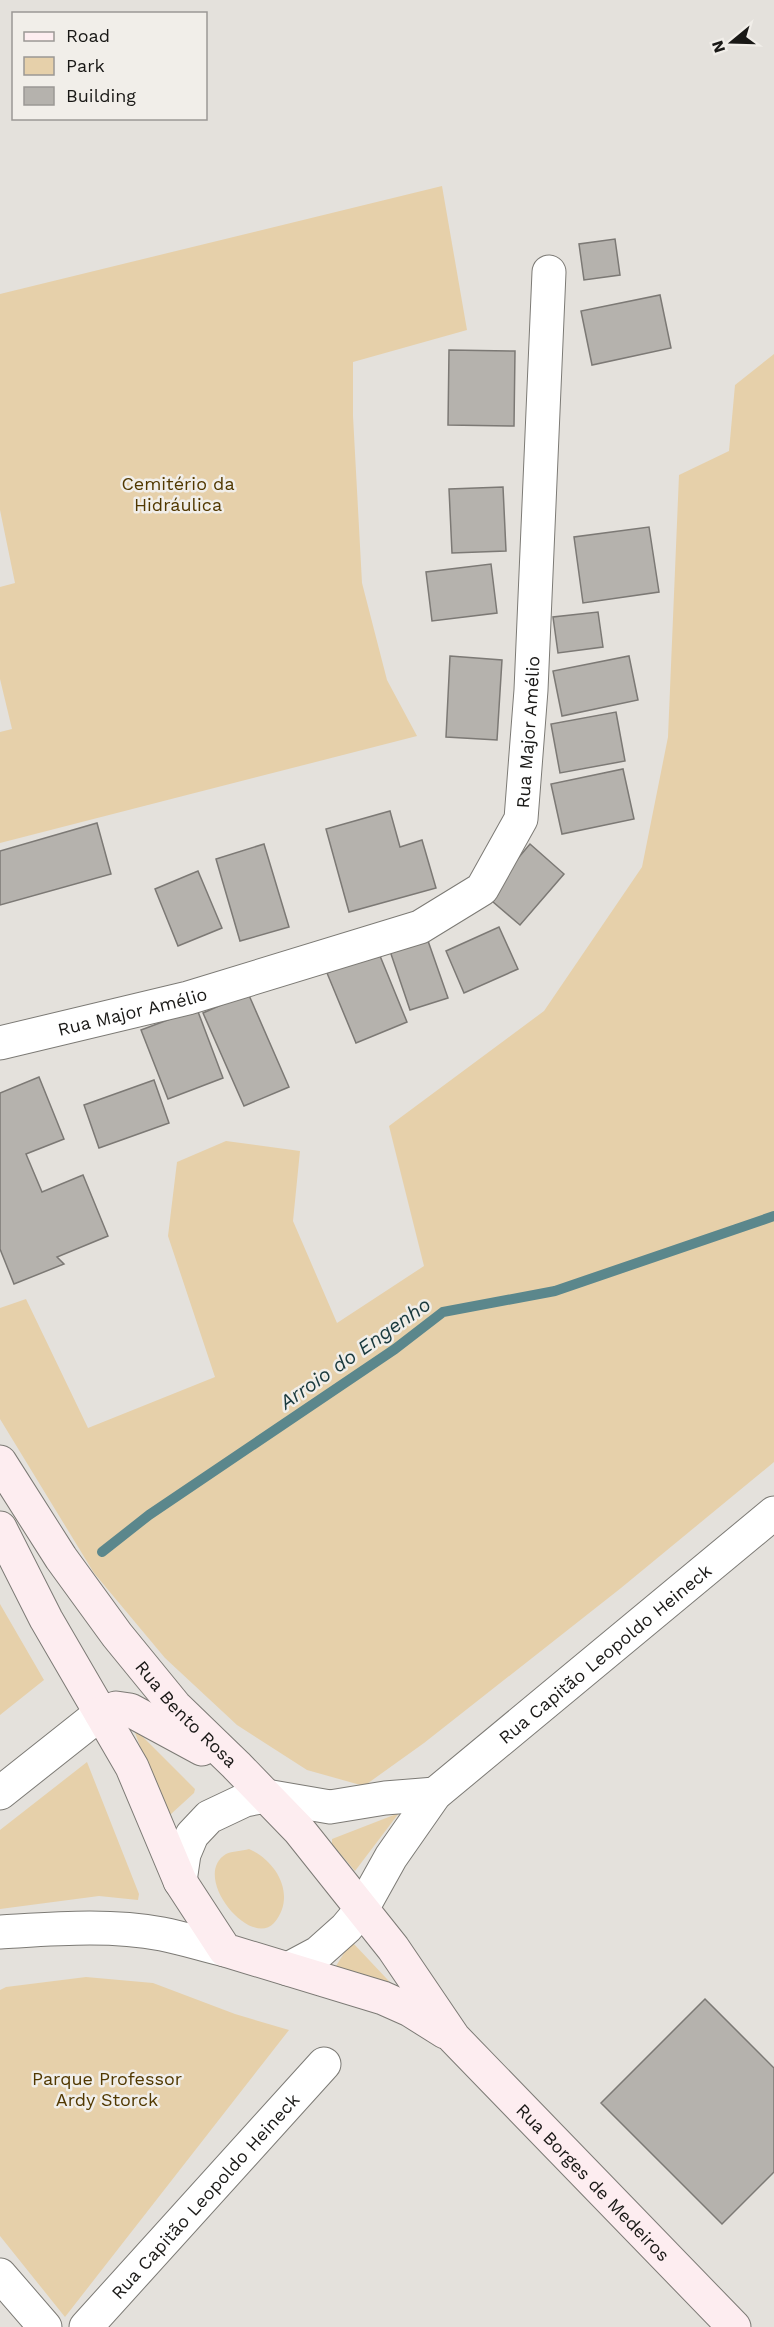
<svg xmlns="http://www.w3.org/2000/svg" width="774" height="2327" viewBox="0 0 774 2327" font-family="'Work Sans',sans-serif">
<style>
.green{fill:#e6d0aa}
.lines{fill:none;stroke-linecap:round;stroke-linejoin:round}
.stream{stroke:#5b878c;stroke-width:10}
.building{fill:#b5b2ad;stroke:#7c7975;stroke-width:1.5}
.minor-casing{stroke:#7c7a75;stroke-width:35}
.tertiary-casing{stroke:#7c7a75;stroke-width:35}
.secondary-casing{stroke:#7c7a75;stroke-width:35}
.minor{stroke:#fff;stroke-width:33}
.tertiary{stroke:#fff;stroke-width:33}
.secondary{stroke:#fdedf0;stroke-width:33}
.labels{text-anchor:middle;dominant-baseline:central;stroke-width:5;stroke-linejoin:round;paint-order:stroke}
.park-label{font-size:18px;fill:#513800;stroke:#f1eee9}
.street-label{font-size:18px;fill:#191816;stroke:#f1eee9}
.water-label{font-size:20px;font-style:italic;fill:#19393d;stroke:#f1eee9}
</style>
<rect width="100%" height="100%" fill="#e4e1dc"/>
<path class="green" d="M442,186L467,330L353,362V416L362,583L387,680L417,736L0,843V732L12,729L0,679V587L15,583L0,510V294Z
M774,354V1462L621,1588L424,1743L364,1786L307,1770L237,1725L165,1658L94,1573L0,1419V1308L26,1299L88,1428L215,1377L168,1236L177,1162L226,1141L300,1151L293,1221L337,1323L424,1266L389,1126L544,1011L642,867L668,737L679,475L729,451L735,385Z
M0,1604L44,1680L0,1715Z
M133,1727L195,1789L194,1793L171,1814L166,1815L164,1813Z
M87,1762L139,1894L138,1900L99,1896L0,1909V1830Z
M399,1813L355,1871L332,1844V1839Z
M249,1849C277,1861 297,1896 274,1923C250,1949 190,1876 226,1854C232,1851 242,1851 249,1849Z
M354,1944L402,1995L339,1971L336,1966L349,1945Z
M86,1977L153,1983L235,2014L289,2030L65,2317L0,2236V1990L6,1987Z"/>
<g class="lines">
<path class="stream" d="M102,1552L149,1515L395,1349L443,1312L555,1291L774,1216"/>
</g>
<path class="building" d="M615,239L620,275L584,280L579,244Z
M660,295L671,348L592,365L581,311Z
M449,350L515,351L514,426L448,425Z
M503,487L506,551L452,553L449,489Z
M649,527L659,592L583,603L574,537Z
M491,564L497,613L432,621L426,572Z
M598,612L603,647L558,653L553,617Z
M450,656L502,660L497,740L446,737Z
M629,656L638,700L562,716L553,671Z
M616,712L625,761L560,773L551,724Z
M623,769L634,819L562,834L551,784Z
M390,811L400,847L422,840L436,888L349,912L326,829Z
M97,823L111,874L0,905V851Z
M264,844L289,927L240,941L216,859Z
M530,844L564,874L520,925L486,896Z
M198,871L222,928L178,946L155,889Z
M499,927L518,969L464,993L446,951Z
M427,938L448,998L410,1010L390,951Z
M378,951L407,1022L356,1043L327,973Z
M248,993L289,1087L244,1106L203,1013Z
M197,1009L223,1078L168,1099L141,1030Z
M39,1077L64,1139L26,1154L42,1192L83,1175L108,1236L57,1257L64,1264L14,1284L0,1249V1093Z
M154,1080L169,1123L99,1148L84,1105Z
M705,1999L774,2068V2172L722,2224L601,2103Z"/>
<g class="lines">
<defs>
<g id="minor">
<path id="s1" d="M0,1043L188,998L420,927L482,889L521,819L531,690L549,272"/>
<path d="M0,2275L45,2327"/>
<path id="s2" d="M86,2327L324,2064"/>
</g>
<g id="tertiary">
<path d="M0,1793L101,1713"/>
<path d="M180,1881L184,1854L192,1835L209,1817L245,1800L266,1796L330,1807L385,1798L435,1794"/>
<path d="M0,1932C53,1929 109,1924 162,1934C183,1938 204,1945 225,1950"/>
<path id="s3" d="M288,1969L318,1953L346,1928L362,1909L391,1857L435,1794L774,1513"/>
</g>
<g id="secondary">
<path id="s4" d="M0,1462L61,1558L117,1635L175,1706L236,1765L299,1830L393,1948L454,2038L734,2327"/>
<path d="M0,1528L46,1619L132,1767L180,1881L225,1950L383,1998L410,2010L445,2032"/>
<path d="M101,1713L116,1708L130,1710L202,1749"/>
</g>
</defs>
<use href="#minor" class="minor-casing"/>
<use href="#tertiary" class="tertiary-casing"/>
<use href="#secondary" class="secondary-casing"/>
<use href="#minor" class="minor"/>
<use href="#tertiary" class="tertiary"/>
<use href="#secondary" class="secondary"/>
</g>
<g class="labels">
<g class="park-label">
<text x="178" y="483">Cemitério da<tspan x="178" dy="21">Hidráulica</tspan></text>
<text x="107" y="2078">Parque Professor<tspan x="107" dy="21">Ardy Storck</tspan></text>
</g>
<g class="street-label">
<text stroke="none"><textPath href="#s1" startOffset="676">Rua Major Amélio</textPath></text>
<text stroke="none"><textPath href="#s1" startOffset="136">Rua Major Amélio</textPath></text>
<text stroke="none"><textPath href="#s3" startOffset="453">Rua Capitão Leopoldo Heineck</textPath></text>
<text stroke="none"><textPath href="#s4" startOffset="314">Rua Bento Rosa</textPath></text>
<text stroke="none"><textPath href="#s4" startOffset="936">Rua Borges de Medeiros</textPath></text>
<text stroke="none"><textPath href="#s2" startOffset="177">Rua Capitão Leopoldo Heineck</textPath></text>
</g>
<g class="water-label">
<text transform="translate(355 1353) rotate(-35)">Arroio do Engenho</text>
</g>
</g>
<rect x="12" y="12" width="195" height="108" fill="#f1eee9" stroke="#9b9895" stroke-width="1.5"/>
<rect x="24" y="32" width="30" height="9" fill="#fdedf0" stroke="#9b9895" stroke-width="1.5"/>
<text x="66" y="42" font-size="18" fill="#191816">Road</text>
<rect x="24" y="57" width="30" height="18" fill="#e6d0aa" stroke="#9b9895" stroke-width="1.5"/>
<text x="66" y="72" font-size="18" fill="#191816">Park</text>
<rect x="24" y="87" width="30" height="18" fill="#b5b2ad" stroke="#9b9895" stroke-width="1.5"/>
<text x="66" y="102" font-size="18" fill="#191816">Building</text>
<g transform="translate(732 42) rotate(251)" stroke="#f1eee9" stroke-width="4.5" paint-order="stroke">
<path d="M0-4.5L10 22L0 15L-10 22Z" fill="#191816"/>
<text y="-9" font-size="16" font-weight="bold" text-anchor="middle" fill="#191816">N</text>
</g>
</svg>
